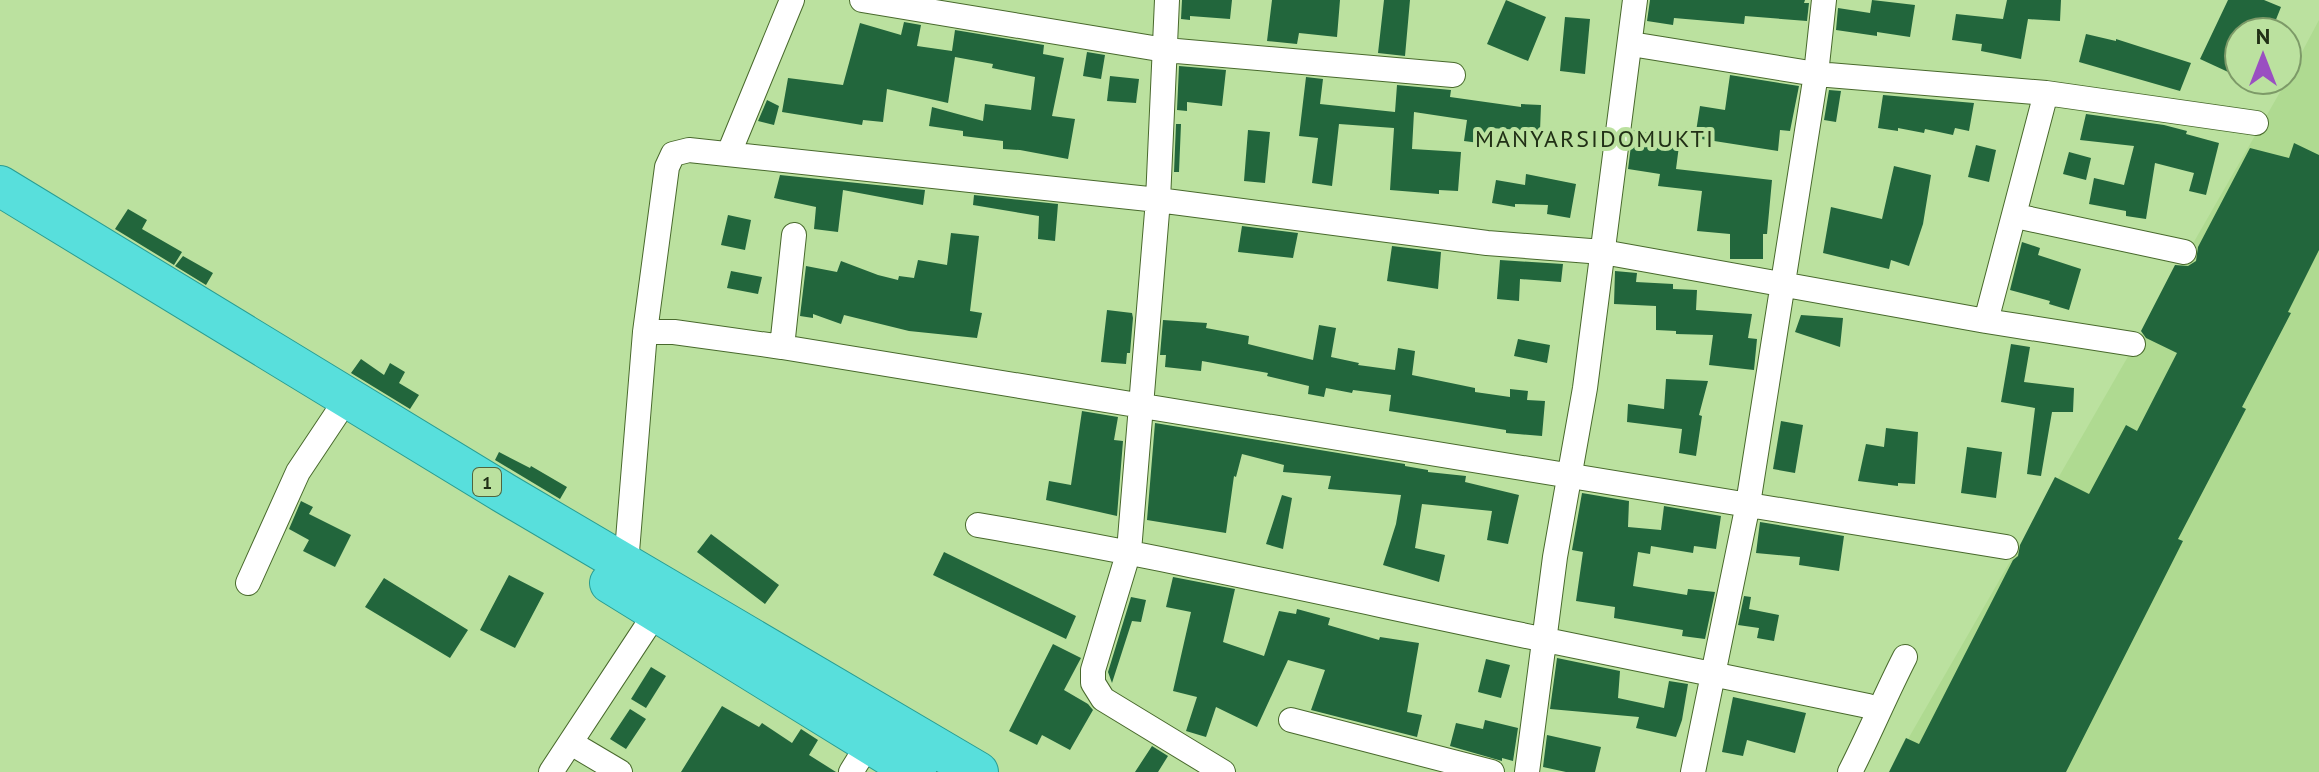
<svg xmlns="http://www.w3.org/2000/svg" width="2319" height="772" viewBox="0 0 2319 772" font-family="'PT Sans',sans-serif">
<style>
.built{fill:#afda91}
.building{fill:#22663c}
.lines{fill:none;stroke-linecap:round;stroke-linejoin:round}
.minor-casing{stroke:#48692c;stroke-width:26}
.trunk-casing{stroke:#299d92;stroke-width:42}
.minor{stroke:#fff;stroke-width:24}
.trunk{stroke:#58dfdc;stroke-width:40}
.labels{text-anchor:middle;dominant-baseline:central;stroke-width:8;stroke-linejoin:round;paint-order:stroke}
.shield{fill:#bbe19f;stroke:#4f653f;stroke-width:2}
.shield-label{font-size:18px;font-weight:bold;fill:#213016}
.quarter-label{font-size:24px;letter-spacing:2px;fill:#213016;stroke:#bbe19f}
</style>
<rect width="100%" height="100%" fill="#bbe19f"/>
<path class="built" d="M2319,20V772H1889L2287,80Z"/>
<path class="building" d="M1182,0H1232L1230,19L1190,16V20L1181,19Z
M1272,0H1340L1337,37L1299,33L1297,44L1267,41Z
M1384,0H1410L1405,56L1378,53Z
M1506,0L1546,17L1528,61L1487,44Z
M1650,0H1805L1804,3H1809L1807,21L1745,16L1744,24L1674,18L1673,25L1647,21Z
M1872,0L1915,5L1910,37L1877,32V36L1836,30L1838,8L1870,13Z
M2007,0H2061L2060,21L2028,19L2021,59L1981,51L1982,44L1952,40L1956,14L2003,19Z
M2228,0H2264L2281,7L2271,32H2239V77L2200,59Z
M1565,17L1590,19L1585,74L1560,71Z
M904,22L921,25L917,46L952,51L955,30L1044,45L1043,54L1064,58L1052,116L1075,119L1068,159L1020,150L1003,149V141L963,136V131L929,126L932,107L983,121L985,104L1031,110L1035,77L992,68L993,64L955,57L948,103L887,89L883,122L863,120L862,125L782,112L788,78L843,85L860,23L901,35Z
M2086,34L2116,41V39L2191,63L2180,91L2079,62Z
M1087,52L1105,55L1101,79L1083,76Z
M1179,66L1226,70L1222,106L1187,102V111L1177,110Z
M1730,75L1799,86L1790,131L1780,130L1778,151L1695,138L1700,106L1725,110Z
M1110,76L1139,79L1136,103L1107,101Z
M1306,77L1323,79L1320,104L1395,112L1397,85L1451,90L1450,97L1521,107V104L1541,105L1540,131L1490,128L1487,144L1464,141L1467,120L1414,112L1412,149L1461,152L1458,191L1439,190V194L1390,190L1394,128L1339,124L1332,186L1312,183L1318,138L1299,136Z
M1829,90L1841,91L1836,122L1824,120Z
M1883,95L1974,103L1969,131L1955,128L1953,135L1925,129L1924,133L1898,128V131L1878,128Z
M767,100L779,106L774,125L758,121Z
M2086,114L2164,125L2187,131L2186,134L2219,143L2206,195L2189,191L2194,173L2155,163L2146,219L2126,216V211L2089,204L2094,178L2124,185L2134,146L2080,140Z
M1176,124H1181L1179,172H1174Z
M1248,130L1270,132L1265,183L1244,181Z
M1633,130L1680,138L1676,169L1772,180L1767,234H1763V259H1730V234L1697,231L1702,191L1658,186L1660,174L1628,169Z
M2294,143L2319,155V250L2288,312L2291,313L2242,407L2246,409L2178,539L2183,541L2066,772H1889L1906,738L1919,744L2013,560L2018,556L2020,545L2055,477L2089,494L2126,425L2137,431L2177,353L2146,338L2141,331L2175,265L2188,266L2196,261L2198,247L2250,148L2289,158Z
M1976,145L1996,150L1989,182L1968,177Z
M2069,152L2091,158L2086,180L2063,174Z
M1894,166L1931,175L1923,224L1909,266L1891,260L1889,269L1823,253L1831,207L1882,219Z
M1526,174L1576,184L1570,218L1547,214L1548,205L1515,204V207L1492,203L1496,180L1525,185Z
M780,175L925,190L923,205L843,190L838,232L814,229L816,207L774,198Z
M974,195L1058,204L1055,241L1038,239L1039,216L973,205Z
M128,209L147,220L142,229L182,252L174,265L115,229Z
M728,215L751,220L745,250L721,245Z
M1242,226L1298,233L1293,258L1238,252Z
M951,233L979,236L970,311L982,313L977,338L909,331L844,315L841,324L813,314V318L800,316L806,266L837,272L841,261L878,275L898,280L899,276L914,278L918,260L947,265Z
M2022,242L2040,248L2038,255L2081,269L2069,310L2049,304L2050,301L2010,290Z
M1392,246L1441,252L1438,289L1387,281Z
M183,256L213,273L206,285L175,266Z
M1500,260L1563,264L1561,282L1520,279L1519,301L1497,299Z
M731,271L762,277L758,294L727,288Z
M1615,271L1637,273L1636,282L1673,284V289L1697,290L1696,310L1752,314L1748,338L1757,339L1754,370L1709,365L1713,335L1676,334V331L1656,330V306L1614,304Z
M1107,310L1132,313L1133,318L1130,353H1127L1126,364L1101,362Z
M1801,315L1843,318L1840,347L1795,332Z
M1163,320L1207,323L1206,328L1249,336L1248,344L1313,360L1319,325L1336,328L1331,357L1359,363L1358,365L1395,370L1398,348L1415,351L1412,375L1475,388V392L1510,397V389L1528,391L1527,400L1545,401L1542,436L1506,433V430L1389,411L1391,395L1353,390L1352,393L1326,388L1324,397L1308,394L1309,386L1267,376L1268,373L1202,361L1201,371L1165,367L1166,355H1160Z
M1518,339L1550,345L1547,363L1514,356Z
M2011,344L2030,347L2024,382L2074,388L2073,412H2052L2041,476L2027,474L2035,408L2001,402Z
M361,359L384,375L390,363L405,372L399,383L419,395L410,409L351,373Z
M1666,379L1708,381L1699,415L1702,416L1696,456L1679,453L1682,429L1627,422L1628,404L1664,409Z
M1082,411L1118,417L1114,440L1123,441L1117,516L1046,500L1049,481L1071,485Z
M1781,421L1803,425L1795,473L1773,469Z
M1155,423L1405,464V466L1428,470V472L1466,476L1465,482L1519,495L1508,544L1487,540L1492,511L1422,504L1415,548L1445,555L1439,582L1383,565L1396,524L1401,495L1328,489L1331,476L1283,472L1284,465L1242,454L1236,477L1234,476L1226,533L1147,520Z
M1886,428L1918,432L1915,484L1898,483V486L1858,481L1866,444L1884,447Z
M1967,447L2002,452L1996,498L1961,493Z
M499,452L530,468L531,466L567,487L560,499L495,460Z
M1582,493L1629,501L1628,527L1661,530L1664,506L1721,516L1716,549L1694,546L1693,553L1651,546L1650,554L1638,552L1633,586L1687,595L1688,589L1715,592L1705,639L1682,636L1683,630L1614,618L1615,607L1576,601L1583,552L1572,550Z
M1282,495L1292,498L1283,549L1266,544Z
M301,501L313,507L309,514L351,535L335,567L303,551L309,540L289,529Z
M1760,522L1844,536L1839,571L1799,565L1800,557L1756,553Z
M711,534L779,585L765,604L697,552Z
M944,552L1076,616L1066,639L933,575Z
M509,575L544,593L515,648L480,630Z
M1173,577L1235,589L1223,642L1264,656L1279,611L1296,614L1297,609L1330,618L1328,625L1379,640L1380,637L1419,643L1407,712L1422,715L1417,737L1311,710L1325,670L1288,660L1257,727L1216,707L1206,737L1186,731L1197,697L1173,691L1191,612L1166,607Z
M384,578L468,630L450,658L365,607Z
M1744,596L1751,597L1749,609L1779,615L1774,641L1757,638L1759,628L1738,625Z
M1131,597L1146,600L1141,622L1132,621L1112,683L1108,672Z
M1053,644L1081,658L1064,690L1088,704L1093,710L1070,750L1042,735L1037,745L1009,731Z
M1557,658L1620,671L1618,698L1664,708L1669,681L1688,684L1682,720L1676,737L1636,728L1639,717L1550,709Z
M1486,659L1510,665L1501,698L1478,692Z
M651,667L666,676L646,708L631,699Z
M1733,697L1806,713L1795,753L1747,740L1743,756L1722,752Z
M722,706L759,727L762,723L792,743L801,729L818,740L809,755L836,772H681Z
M630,709L646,719L626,749L610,739Z
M1485,720L1518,728L1513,761L1502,758V761L1450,746L1456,723L1483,729Z
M1547,735L1601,747L1595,772H1566L1543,767Z
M1152,746L1168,756L1158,772H1135Z"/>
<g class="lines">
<defs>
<path id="minor" d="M862,0L1165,50L1453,75
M1167,0L1158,200L1129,551L1093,670V683L1103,699L1223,772
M1631,44L1816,74L2046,93L2256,123
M729,153L792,0
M2016,216L2184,252
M1986,321L2046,93
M645,332H674L782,347L2006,547
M782,347L794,235
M978,525C1167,557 1353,600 1541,639C1650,662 1759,683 1868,706L1877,711
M626,564L645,332L667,167L673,154L689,150L1158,200L1487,243L1603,252L1986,321L2133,344
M248,583L298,472L336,415
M1291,720L1492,772
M571,743L620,772
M551,772L655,614
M851,772L869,743
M1527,772L1555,557L1585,388L1635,0
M1693,772L1748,504L1816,74L1824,0
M1850,772C1870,733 1885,696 1905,657"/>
<path id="trunk" d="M0,186L504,493L978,772
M610,583L916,772"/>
</defs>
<use href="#minor" class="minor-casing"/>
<use href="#trunk" class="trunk-casing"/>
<use href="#minor" class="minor"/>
<use href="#trunk" class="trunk"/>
</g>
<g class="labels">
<rect class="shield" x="473" y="468" width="28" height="28" rx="6"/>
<g class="shield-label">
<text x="487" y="482">1</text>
</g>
<g class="quarter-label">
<text x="1595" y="138">MANYARSIDOMUKTI</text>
</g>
</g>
<g transform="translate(2263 56)"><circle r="38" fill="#bbe19f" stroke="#7d9a68" stroke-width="2"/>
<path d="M0-6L14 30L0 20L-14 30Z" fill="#9a4fc1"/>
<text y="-12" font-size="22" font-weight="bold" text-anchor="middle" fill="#213016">N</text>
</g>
</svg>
